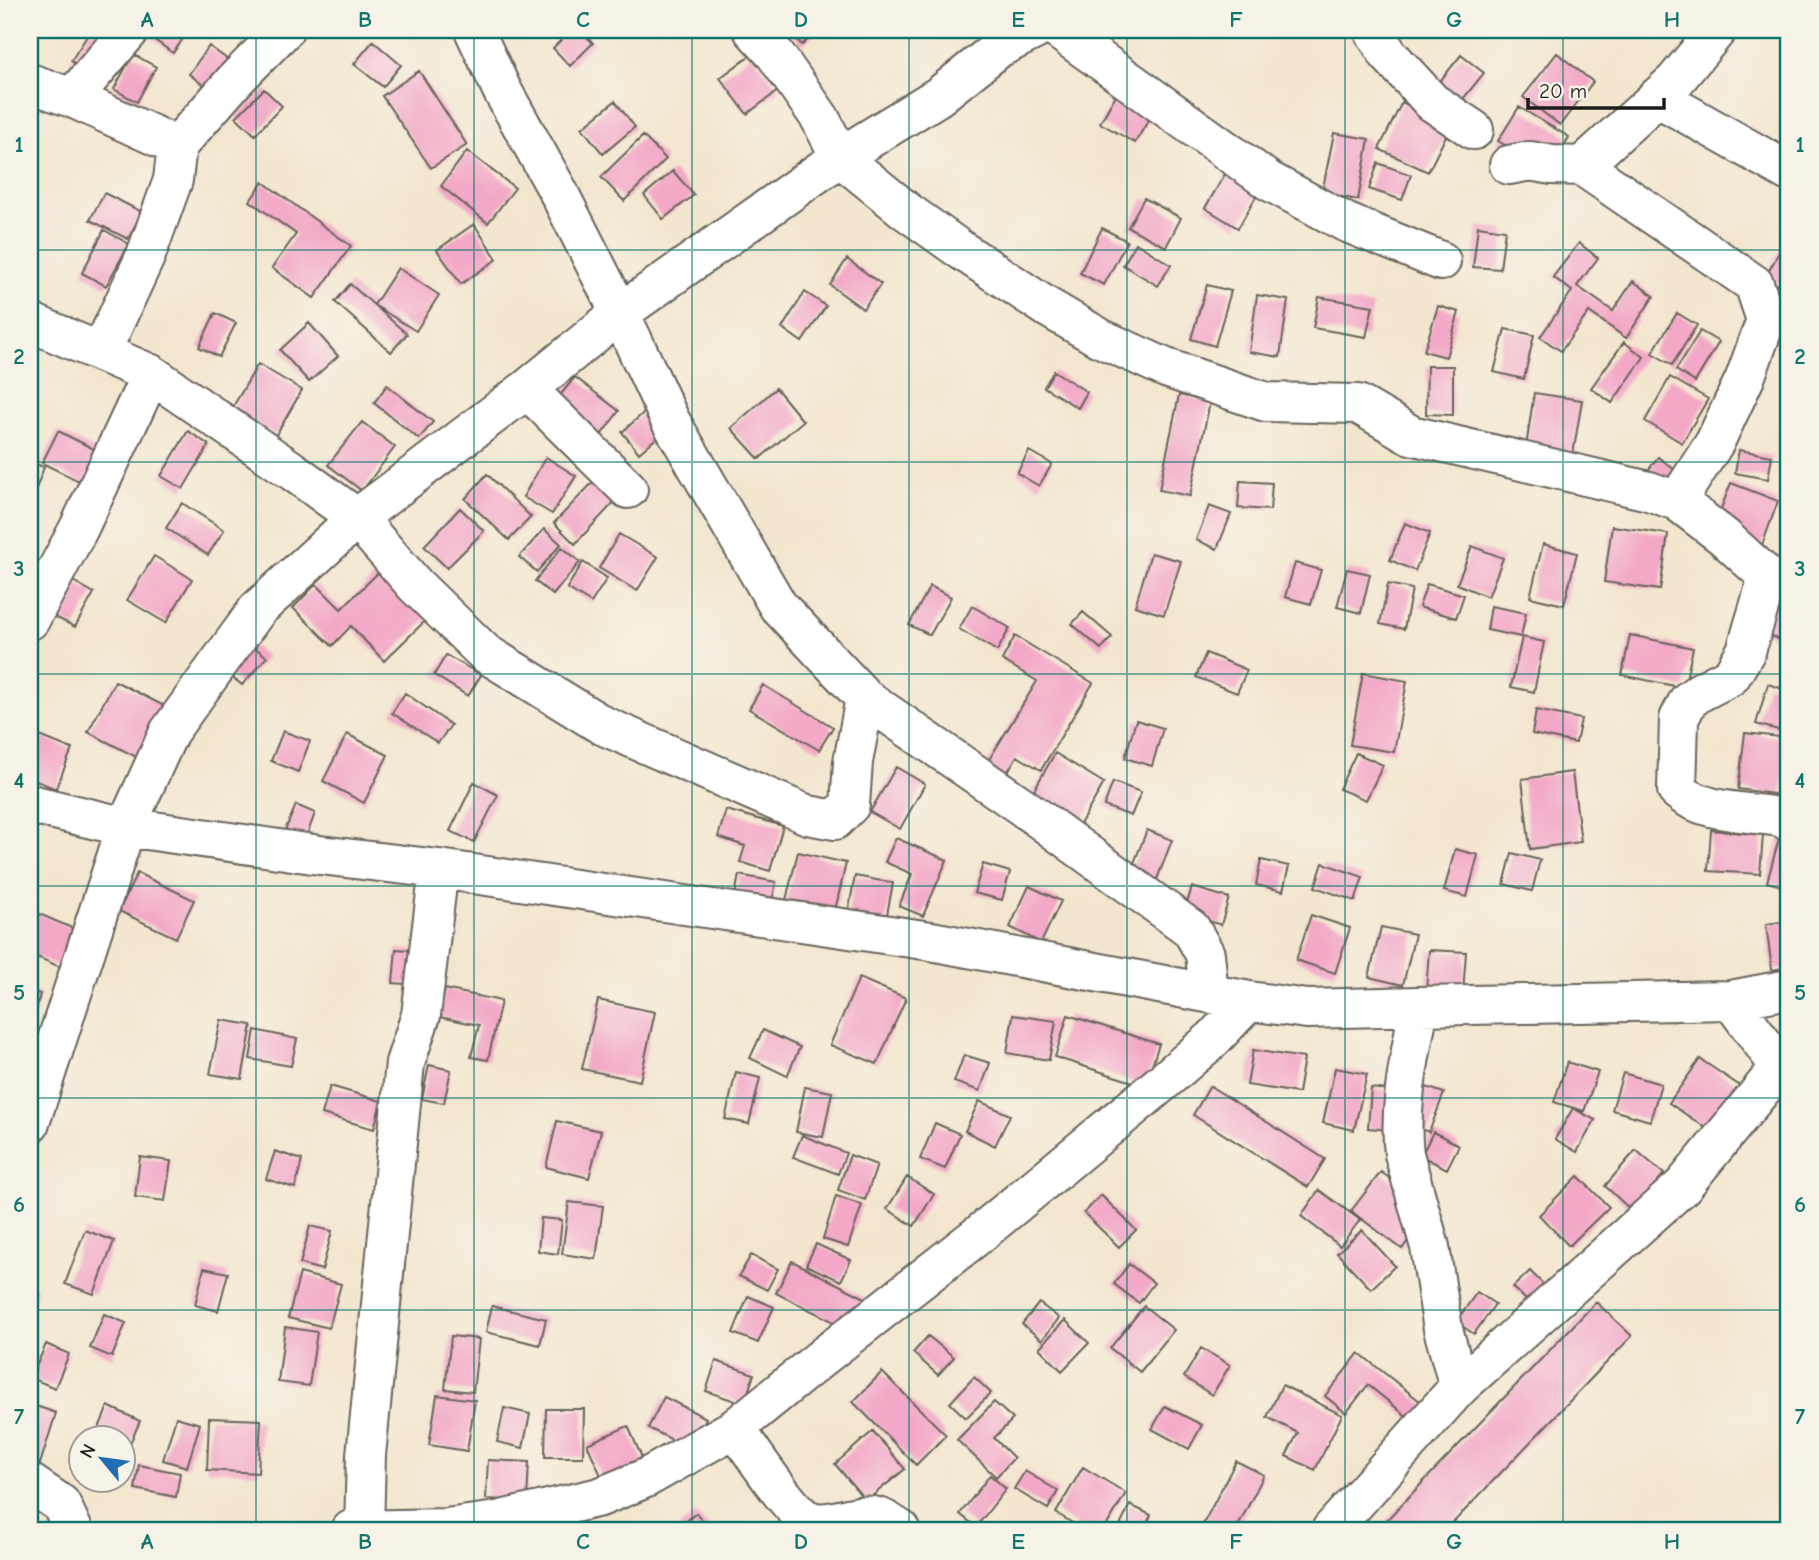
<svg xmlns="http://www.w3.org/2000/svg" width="1819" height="1560" viewBox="0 0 1819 1560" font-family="'Comic Neue',sans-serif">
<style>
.building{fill:#f3a8c7}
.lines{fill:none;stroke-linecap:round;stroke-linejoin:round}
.minor-casing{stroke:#67635b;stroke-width:42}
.minor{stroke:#fff;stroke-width:38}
.grid{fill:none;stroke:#0f766e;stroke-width:2;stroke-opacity:0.55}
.neatline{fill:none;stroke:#0f766e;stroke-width:2.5}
.grid-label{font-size:23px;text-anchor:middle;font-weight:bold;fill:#0f766e}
</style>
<rect width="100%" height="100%" fill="#f7f3e8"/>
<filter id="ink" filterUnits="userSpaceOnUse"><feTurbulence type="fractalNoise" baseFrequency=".0143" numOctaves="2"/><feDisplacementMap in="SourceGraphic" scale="14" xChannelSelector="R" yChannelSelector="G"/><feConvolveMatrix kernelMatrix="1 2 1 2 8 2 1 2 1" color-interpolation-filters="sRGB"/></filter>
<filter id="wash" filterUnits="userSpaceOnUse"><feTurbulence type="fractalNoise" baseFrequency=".00686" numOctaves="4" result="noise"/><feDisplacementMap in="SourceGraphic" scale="28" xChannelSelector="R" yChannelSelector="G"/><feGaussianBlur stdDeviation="1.57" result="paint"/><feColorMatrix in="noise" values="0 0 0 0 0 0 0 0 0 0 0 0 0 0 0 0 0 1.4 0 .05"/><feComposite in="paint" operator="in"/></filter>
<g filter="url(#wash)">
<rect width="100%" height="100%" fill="#f3e6cf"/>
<g id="blocks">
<path class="building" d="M91,30L109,43L89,73L71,61Z
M154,30H189L173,53L149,36Z
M410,30H425L414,36Z
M571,30H580L593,43L570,66L553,48Z
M788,30H818L802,45Z
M373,41L401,65L383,87L354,64Z
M209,46L231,62L210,90L189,74Z
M1557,53L1593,82L1560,125L1523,97Z
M133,54L156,67L137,102L114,89Z
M752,54L779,90L747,114L720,78Z
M1461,55L1484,73L1459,104L1436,86Z
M419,71L467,145L431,168L382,96Z
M264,89L282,106L255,135L236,117Z
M1117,93L1152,114L1135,143L1100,123Z
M615,101L635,127L603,154L582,128Z
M1402,102L1451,126L1428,172L1379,149Z
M1519,107L1569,137L1550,171L1498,141Z
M1334,133L1369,139L1358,200L1322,193Z
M643,136L666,159L624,201L601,177Z
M467,151L515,188L488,223L441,186Z
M1378,163L1411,175L1402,200L1369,189Z
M1228,169L1261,188L1238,228L1205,208Z
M673,171L694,195L663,219L644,195Z
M263,182L351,246L314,298L272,268L296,234L250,201Z
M104,193L142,212L128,239L90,220Z
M1144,198L1181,218L1166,247L1128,227Z
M474,224L497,259L461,284L437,250Z
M1478,226L1505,230L1500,269L1473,267Z
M1102,228L1127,241L1104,285L1080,273Z
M104,230L129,244L106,286L82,273Z
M1789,234V291L1765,278Z
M1136,243L1171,265L1158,286L1123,265Z
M1579,243L1598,258L1577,286L1613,311L1633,281L1654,296L1626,338L1589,312L1561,351L1540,337L1572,291L1553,277Z
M847,259L881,284L863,309L830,285Z
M398,268L439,295L416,331L374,305Z
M350,284L407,334L391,352L335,302Z
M1207,285L1231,291L1215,346L1191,339Z
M805,292L826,306L802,342L782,328Z
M1257,295L1288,300L1280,357L1249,352Z
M1319,297L1373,306L1366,337L1313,328Z
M1438,306L1459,312L1446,357L1424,351Z
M215,313L236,323L219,357L199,347Z
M1677,313L1697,325L1672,365L1652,353Z
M309,323L338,356L309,382L280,350Z
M1505,329L1534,335L1524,379L1494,372Z
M1700,331L1719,342L1695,382L1676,370Z
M1624,342L1644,357L1612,403L1591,388Z
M258,364L302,390L276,435L231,410Z
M1427,366H1453V415L1426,414Z
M1054,371L1087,392L1078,408L1044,387Z
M575,377L619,411L598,439L553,404Z
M1670,377L1708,399L1682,443L1645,421Z
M387,385L433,422L419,439L374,403Z
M776,388L803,421L759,459L731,428Z
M1534,393L1582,400L1572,461L1525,454Z
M1179,395L1210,402L1190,496L1159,490Z
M649,408L667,429L639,453L622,432Z
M362,422L395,447L362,491L328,465Z
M58,431L104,454L89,486L42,463Z
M188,431L209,445L183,489L161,476Z
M1739,450L1772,456L1768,479L1735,473Z
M1029,451L1052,464L1039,486L1017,473Z
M546,457L576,476L552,514L523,497Z
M1658,457L1699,488L1644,476Z
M30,462L44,467L36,489L30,487Z
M487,474L531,517L509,540L465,499Z
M598,477L619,497L575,544L554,523Z
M1240,481L1272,483L1270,510L1238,508Z
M1731,483L1778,501L1760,551L1712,532Z
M182,503L224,530L208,555L166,528Z
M1209,506L1231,514L1217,549L1196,540Z
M460,508L484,531L447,568L424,546Z
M1405,523L1430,533L1415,571L1390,560Z
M1612,526L1668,534L1660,590L1604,582Z
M544,529L561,544L537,572L519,557Z
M619,534L658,557L637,591L599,568Z
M1543,544L1577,553L1564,605L1530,597Z
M1472,546L1503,558L1488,597L1457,584Z
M562,547L580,562L553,595L535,581Z
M1151,553L1181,561L1164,615L1135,606Z
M154,556L192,579L166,623L127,600Z
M30,559L49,571L30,605Z
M583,562L607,578L591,603L567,588Z
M1295,563L1321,570L1311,604L1285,597Z
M382,569L429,617L384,661L351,626L332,646L293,608L316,584L341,609Z
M1347,569L1370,574L1361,613L1337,607Z
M71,580L94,593L75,627L53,616Z
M1388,584L1412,589L1404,629L1380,624Z
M1427,584L1464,595L1456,618L1419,607Z
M930,586L951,597L930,635L909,625Z
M1776,594L1789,601V645L1758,629Z
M972,606L1010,628L997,651L959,629Z
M1491,606L1526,613L1521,637L1487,630Z
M1083,612L1112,637L1101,649L1072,624Z
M1630,635L1693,648L1684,688L1622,675Z
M1015,636L1093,683L1041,770L1017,756L998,788L979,776L1037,681L1002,660Z
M1522,637L1544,642L1534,692L1511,687Z
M250,644L267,657L242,685L226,672Z
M1206,653L1247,670L1237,693L1196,677Z
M446,655L481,675L468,696L434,675Z
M1363,673L1407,681L1394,752L1350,745Z
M115,681L170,709L144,761L88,732Z
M1768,684L1789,691V707L1782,731L1756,724Z
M763,685L833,727L819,750L749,709Z
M405,693L451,725L438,743L392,713Z
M1536,710L1581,719L1576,743L1532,734Z
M1136,720L1163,728L1152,766L1125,758Z
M283,731L310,741L298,772L271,761Z
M30,732L72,749L56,789L30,778Z
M1745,733L1789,738L1781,795L1738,789Z
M347,734L388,755L364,803L323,781Z
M1055,753L1104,783L1079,826L1030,797Z
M1356,753L1383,765L1366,800L1339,789Z
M896,767L925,784L900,829L870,812Z
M1572,772L1581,842L1530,849L1522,779Z
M474,782L498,795L474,842L450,831Z
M1113,782L1141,792L1131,816L1104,806Z
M296,805L315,813L303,846L282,837Z
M726,810L783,826L770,871L740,862L745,846L718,837Z
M1785,817L1789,819V888L1767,882Z
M1147,830L1172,840L1149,900L1123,891Z
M1711,830L1763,835L1760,874L1708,871Z
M896,838L947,860L923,916L899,906L912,874L885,862Z
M1455,849L1478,855L1467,897L1444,891Z
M798,852L846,863L834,915L785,904Z
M1512,853L1540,860L1532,891L1504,884Z
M1261,860L1289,866L1283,891L1256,885Z
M1323,863L1363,877L1355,901L1315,887Z
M983,864L1010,872L1002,900L974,893Z
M137,873L194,900L176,938L119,911Z
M739,875L776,882L770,912L733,905Z
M855,876L893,883L885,925L847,918Z
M1029,886L1061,901L1041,943L1010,927Z
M1192,887L1229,898L1221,925L1184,913Z
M37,913L88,935L72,972L30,954V929Z
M1311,915L1350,928L1335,973L1296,960Z
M1789,921V967L1772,970L1766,924Z
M1381,927L1415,934L1403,985L1369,977Z
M396,949L421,951L418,985L393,983Z
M1429,950L1466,952L1463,994L1426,992Z
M859,978L906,998L877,1064L830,1045Z
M445,989L501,1001L488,1060L471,1057L479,1025L439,1017Z
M30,991L40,994L31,1030H30Z
M598,1000L655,1012L640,1081L582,1069Z
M1013,1015L1056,1021L1049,1060L1007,1053Z
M1068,1015L1159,1044L1145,1086L1055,1057Z
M221,1020L252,1025L242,1079L210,1074Z
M255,1030L297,1039L291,1066L250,1059Z
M763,1030L800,1047L787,1076L750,1058Z
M1253,1050L1304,1058L1298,1093L1247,1085Z
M964,1055L990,1063L980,1091L954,1082Z
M1700,1059L1746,1090L1715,1134L1669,1103Z
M1567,1062L1598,1072L1584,1111L1554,1102Z
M429,1065L451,1070L444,1103L422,1099Z
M1335,1068L1367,1074L1354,1130L1323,1123Z
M736,1072L760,1078L749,1124L725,1119Z
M1623,1073L1661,1084L1650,1121L1612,1110Z
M330,1086L381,1101L374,1129L322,1114Z
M1210,1086L1325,1159L1308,1187L1193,1115Z
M1423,1086L1444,1093L1429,1132L1409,1125Z
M805,1087L832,1092L823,1137L796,1132Z
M1371,1088L1395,1091L1391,1130L1368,1128Z
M979,1101L1010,1115L995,1146L965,1131Z
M1573,1108L1595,1120L1577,1152L1555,1139Z
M557,1121L601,1131L589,1178L546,1167Z
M935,1123L960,1134L945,1169L920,1159Z
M1433,1132L1459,1145L1447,1169L1421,1156Z
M802,1135L846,1153L838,1174L793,1157Z
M1636,1150L1664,1174L1632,1211L1605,1186Z
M275,1151L302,1160L295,1188L266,1179Z
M850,1155L877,1165L865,1200L838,1190Z
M140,1157L171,1161L165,1201L135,1197Z
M1381,1172L1431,1209L1402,1249L1351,1211Z
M1578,1176L1609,1207L1569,1246L1539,1215Z
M907,1177L934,1194L914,1226L887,1209Z
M1319,1190L1360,1220L1340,1246L1301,1216Z
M1101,1195L1136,1230L1119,1247L1084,1213Z
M836,1196L862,1205L848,1247L823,1239Z
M569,1202L603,1206L596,1259L562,1254Z
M541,1218L562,1220L558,1254L538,1251Z
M310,1226L332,1231L322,1270L300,1264Z
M85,1230L114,1241L94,1294L65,1284Z
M1362,1230L1395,1266L1371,1289L1337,1253Z
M816,1244L851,1260L841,1281L806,1265Z
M751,1255L778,1269L767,1290L739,1276Z
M792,1261L865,1298L848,1329L776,1293Z
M1129,1264L1154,1283L1139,1303L1114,1284Z
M204,1268L228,1273L218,1311L195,1305Z
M1530,1271L1554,1295L1538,1312L1513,1287Z
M300,1273L341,1284L329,1328L288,1318Z
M30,1286L38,1288L30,1311Z
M1477,1292L1495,1304L1474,1334L1456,1322Z
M748,1296L774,1307L758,1343L733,1333Z
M1596,1302L1632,1336L1446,1530H1377Z
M1039,1303L1059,1318L1042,1340L1022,1324Z
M492,1306L546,1319L540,1345L486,1332Z
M1144,1306L1174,1330L1140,1372L1110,1348Z
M104,1314L126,1323L112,1357L90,1348Z
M1065,1320L1089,1343L1062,1371L1039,1348Z
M285,1327L317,1332L309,1386L278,1382Z
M451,1336L479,1339L473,1392L445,1389Z
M928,1336L954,1357L938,1375L913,1353Z
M46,1344L69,1354L55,1388L31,1378Z
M1201,1348L1230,1365L1212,1395L1184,1377Z
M1359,1353L1426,1406L1414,1422L1368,1385L1346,1413L1325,1396Z
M716,1361L754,1374L744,1404L706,1391Z
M882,1372L946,1435L916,1465L853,1402Z
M974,1377L991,1393L966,1418L950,1403Z
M1282,1385L1342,1415L1315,1470L1286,1456L1298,1433L1267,1417Z
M437,1395L475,1400L467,1451L429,1445Z
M664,1397L706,1418L691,1449L648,1428Z
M994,1402L1013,1419L994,1438L1014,1458L996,1477L957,1440Z
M30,1404L56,1413L40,1464L30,1461Z
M108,1406L140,1421L122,1461V1438H95Z
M1165,1406L1202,1425L1189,1449L1152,1429Z
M504,1408L530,1414L523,1448L497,1442Z
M546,1409H584L583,1457H545Z
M176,1417L200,1424L187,1467L163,1460Z
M209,1418L261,1420L258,1473L207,1470Z
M628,1426L647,1469L606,1487L587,1444Z
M873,1431L905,1469L866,1501L835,1464Z
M488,1460L529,1462L527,1501L486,1499Z
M1236,1461L1264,1475L1236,1530H1200Z
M139,1465L180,1473L176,1497L135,1489Z
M1083,1467L1126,1493L1104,1530H1084L1056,1513Z
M1025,1471L1058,1491L1048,1509L1014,1489Z
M990,1475L1006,1489L976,1527L960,1514Z
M1130,1505L1151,1515L1144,1530H1118Z
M696,1513L711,1530H676Z"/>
</g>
</g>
<g filter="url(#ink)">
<use href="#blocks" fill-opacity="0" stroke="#67635b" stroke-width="2"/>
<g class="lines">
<defs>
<path id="minor" d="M474,30L502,90L558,191L620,313L670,420L778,606L865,698L1020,805L1191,929L1205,954L1209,993
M753,30L775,54L820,118L840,157L905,210L961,250L1047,307L1100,338L1166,368L1266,402L1358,404L1411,435L1649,491L1677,501L1724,537L1768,577L1789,584
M1058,30L1269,181L1345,222L1441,261
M1373,30L1388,54L1432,102L1474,130
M30,83L72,98L177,146
M1657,97L1789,172
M72,98L130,30
M1509,165L1530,161L1552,165L1582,166L1675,81L1717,30
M1582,166L1754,284L1766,320L1745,378L1715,442L1677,501
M30,322L151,374
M101,352L146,255L173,180L177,146L236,79L284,30
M527,389L628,489
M1768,577L1746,651L1731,676L1700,692L1688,701L1679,719L1677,790C1704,814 1746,811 1780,817L1789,822
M30,620L79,528L151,374L294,472L357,518L527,389L620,313L840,157L939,96L999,48L1035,30
M30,804L126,827L320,855L439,869L931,941L1249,1001L1307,1009L1419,1006L1731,1000L1789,989
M1731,1000L1780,1067L1789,1077
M1419,1006C1411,1054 1398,1105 1404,1154L1430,1247L1443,1329L1459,1387
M30,1123L126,827L169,732L258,609L357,518L415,585L485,653L602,725L808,815L835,820L850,805L853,762L865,698
M735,1428C749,1447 791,1513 809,1520C828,1529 857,1510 878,1517C886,1519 894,1526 901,1530
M30,1483L61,1504L73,1530
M351,1530L446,1528L497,1521L600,1497L646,1478L735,1428L825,1355L982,1232L1150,1093L1213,1039L1249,1001
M364,1530L366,1455L405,1063L421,1015L439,869
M1331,1530L1459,1387L1683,1186L1780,1067"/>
</defs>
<use href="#minor" class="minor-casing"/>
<use href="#minor" class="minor"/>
</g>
</g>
<path class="grid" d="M256,30V1530M474,30V1530M692,30V1530M909,30V1530M1127,30V1530M1345,30V1530M1563,30V1530M30,250H1789M30,462H1789M30,674H1789M30,886H1789M30,1098H1789M30,1310H1789"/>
<rect width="1819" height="1560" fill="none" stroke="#f7f3e8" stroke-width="77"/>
<g transform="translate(102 1459) rotate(299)"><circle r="33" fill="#f7f3e8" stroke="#9f9d96" stroke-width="2"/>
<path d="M0-5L12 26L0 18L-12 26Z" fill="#1f6fb2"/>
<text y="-10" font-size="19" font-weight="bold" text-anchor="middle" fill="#1c1c1c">N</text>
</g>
<path d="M1528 98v10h136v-10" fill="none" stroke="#1c1c1c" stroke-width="3.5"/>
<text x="1539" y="98" font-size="21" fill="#1c1c1c" stroke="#f7f3e8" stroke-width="5" paint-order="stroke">20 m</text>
<rect x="38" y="38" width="1742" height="1484" class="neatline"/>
<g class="grid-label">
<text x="147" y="27">A</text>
<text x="365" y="27">B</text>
<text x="583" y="27">C</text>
<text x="801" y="27">D</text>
<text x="1018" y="27">E</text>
<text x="1236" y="27">F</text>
<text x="1454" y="27">G</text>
<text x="1672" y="27">H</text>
<text x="19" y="152">1</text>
<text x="1800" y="152">1</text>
<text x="19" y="364">2</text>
<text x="1800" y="364">2</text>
<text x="19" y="576">3</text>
<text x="1800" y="576">3</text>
<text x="19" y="788">4</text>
<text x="1800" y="788">4</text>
<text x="19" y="1000">5</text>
<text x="1800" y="1000">5</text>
<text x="19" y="1212">6</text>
<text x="1800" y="1212">6</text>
<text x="19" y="1424">7</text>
<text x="1800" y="1424">7</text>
<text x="147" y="1549">A</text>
<text x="365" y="1549">B</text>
<text x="583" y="1549">C</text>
<text x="801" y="1549">D</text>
<text x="1018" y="1549">E</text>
<text x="1236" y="1549">F</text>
<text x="1454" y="1549">G</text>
<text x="1672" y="1549">H</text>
</g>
</svg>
